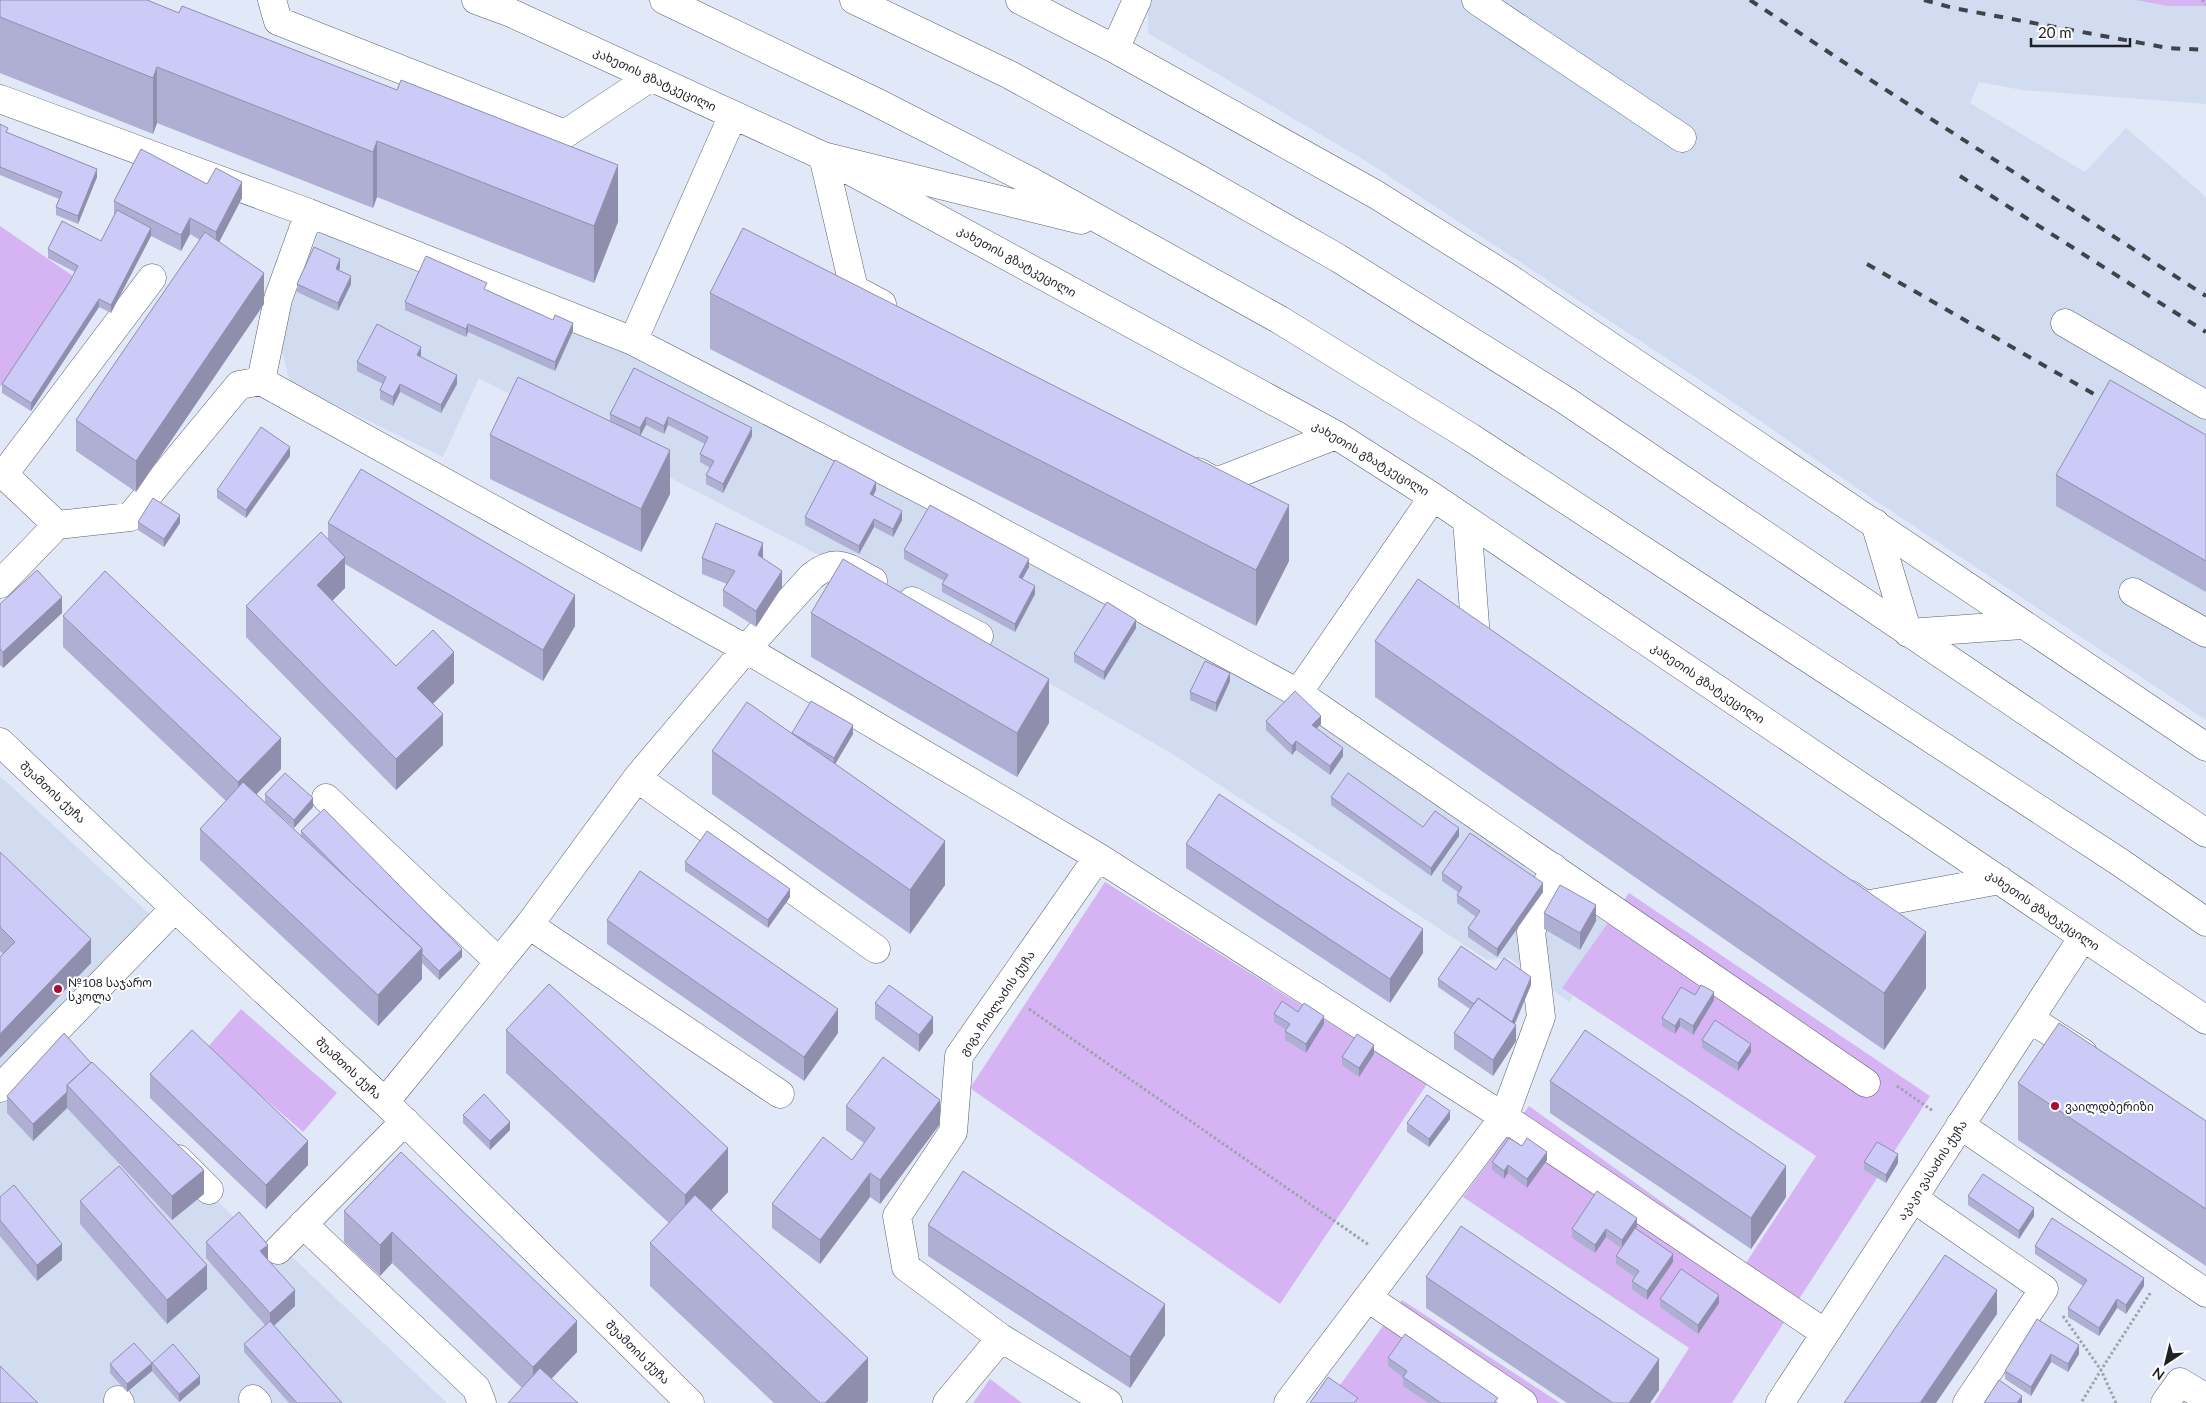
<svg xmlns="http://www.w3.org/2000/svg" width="2206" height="1403" viewBox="0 0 2206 1403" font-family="Lato,'Noto Sans Georgian',sans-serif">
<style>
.built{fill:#d2dcf1}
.green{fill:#d6b4f4}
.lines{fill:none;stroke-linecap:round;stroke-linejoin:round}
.minor-casing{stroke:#5a606c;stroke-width:29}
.highway-casing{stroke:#5a606c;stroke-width:29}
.path{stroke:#9da3ae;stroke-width:3;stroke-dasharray:2.5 2.5;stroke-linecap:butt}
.minor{stroke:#fff;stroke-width:28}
.highway{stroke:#fff;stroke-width:28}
.rail{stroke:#40434a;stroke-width:4;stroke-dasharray:9 9;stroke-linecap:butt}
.wall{fill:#afafd4}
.shaded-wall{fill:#8f8ead}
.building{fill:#cccbf7;stroke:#8f8ead}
.poi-dot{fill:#a70e37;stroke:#fff;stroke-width:2}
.labels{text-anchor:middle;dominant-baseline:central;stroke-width:4;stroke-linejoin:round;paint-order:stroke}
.street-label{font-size:12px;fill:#1d2025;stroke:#fff}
.poi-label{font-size:12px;fill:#1d2025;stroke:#fff;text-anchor:start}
</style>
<rect width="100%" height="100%" fill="#e1e8f7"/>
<path class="built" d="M1148,0H2135L2167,6H2206V104L2022,90L1979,82L1970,103L2085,172L2126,128L2206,197V720L1864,493L1724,396L1369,163L1148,33Z
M323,220L590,331L1292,693L1625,921L1569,1002L1509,958L1487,960L1171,753L886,590L479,378L443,457L290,383L279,339Z
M0,776L171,934L62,1043L100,1088L274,1256L289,1254L447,1403H0Z"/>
<path class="green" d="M2135,0H2206V6H2167Z
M0,226L76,278L0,387Z
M1105,882L1427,1084L1280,1304L970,1088Z
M1629,893L1930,1096L1732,1403H1654L1689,1348L1463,1197L1529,1106L1746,1263L1816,1156L1562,988Z
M241,1009L337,1093L303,1132L207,1048Z
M1402,1300L1560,1403H1327Z
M990,1379L1022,1403H973Z"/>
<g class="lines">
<defs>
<path id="minor" d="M272,0L278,21L565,134L651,77
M476,0L509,12L823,156L1336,435L1433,497L2206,1020
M1020,0L1115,49L1375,194L1506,276L2206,747
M1476,0L1682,138
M1115,49L1137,0
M0,99L309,213L633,341L968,514L1298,693L1866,1083
M823,156L854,289L882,304
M309,213L278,299L261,381L746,649L1098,857L1504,1117L1825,1333
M2065,323L2206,405
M633,341L733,115
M0,471L57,525
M1198,472L1216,482L1336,435
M4,474L152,278
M1467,520L1476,638L1490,648
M0,584L57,525L130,517L239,385L261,381
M2133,592L2206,633
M912,601L979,636
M1298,693L1433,497
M0,742L175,908L385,1102L690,1403
M637,778L876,949
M326,798L499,962
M1098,857L959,1056L953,1132L897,1216L906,1267L1001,1338L1108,1403
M1849,894L1865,905L2000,880
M529,925L780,1094
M2030,1019L2083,1053
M0,1088L175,908
M385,1102L529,925L637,778L746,649L812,576C839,556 847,568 873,581
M1960,1125L2206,1293
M178,1159L209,1190
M1913,1198L2044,1289L1967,1403
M303,1224L476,1388L482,1403
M278,1250L405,1121
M1368,1298L1523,1403
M253,1399L257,1403
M118,1400L120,1403
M947,1403L1001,1338
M1288,1403L1504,1117L1541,1017L1531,932L1553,867
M1780,1403L2083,937
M2165,1403L2180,1382L2206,1398"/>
<path id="highway" d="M664,0L874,101L1032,182L1280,320L1470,437L2121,863L2206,922
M854,0L1010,75L1194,176L1338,258L1565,400L2206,833
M823,156L1081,220
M1875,523L1908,633L2022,625"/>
</defs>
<use href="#minor" class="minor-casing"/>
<use href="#highway" class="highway-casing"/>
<path class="path" d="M2202,0L2206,4
M1029,1009L1369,1245
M1897,1086L1933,1111
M2063,1316L2101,1370L2081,1403
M2116,1403L2101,1370L2151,1292"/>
<use href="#minor" class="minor"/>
<use href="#highway" class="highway"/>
<path class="rail" d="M1750,0L1866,77L2206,296
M1924,0L1953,8L2168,48L2206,50
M1960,176L2206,332
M1867,264L2113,405"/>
</g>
<path class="wall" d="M0,0L618,222L594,283L377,197L373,208L157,123L153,134L0,73Z
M0,124L8,133L97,177L78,224L56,215V207L59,199L0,175Z
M207,184L242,198L219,242L264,304L136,492L76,451V420L200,240L190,234L181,251L151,236L111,313L99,307L31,411L2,393V384L69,283L75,272L48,258V249L101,241L114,217V201Z
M340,267L339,270L351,284L338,311L297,292V284Z
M487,290L573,331L555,371L468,332L466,337L405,310V302Z
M710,293L1289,561L1256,626L710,349Z
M421,355L420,357L457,384L441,413L400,392L393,406L380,399V390L383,384L357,371V362Z
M634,368L752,436L723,493L706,484V475L710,468L700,462V454L705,444L668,425L664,434L646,425L640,436L670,494L641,552L490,479V435L610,422V414Z
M2206,435V592L2056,506V475Z
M290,456L246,518L217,498V490Z
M876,490L873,496L902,520L893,537L874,527L859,554L805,525V517Z
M138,522L180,523L164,547L138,530Z
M328,523L575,626L543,681L345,564V588L332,601L396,666L454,683L433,704L443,745L396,790L246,637V606L328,540Z
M904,550L1029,567L1022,579L1035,594L1015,632L942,592V584L944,581L904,559Z
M702,558L763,559L782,587L756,627L723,606V590L727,584L702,574Z
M0,604L62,613L3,668L0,665Z
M811,613L1049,723L1017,777L811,657Z
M63,616L281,769L256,794L301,836V831L462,957L439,980L422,963V979L378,1026L200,860V829L226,801L63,647Z
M1136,628L1104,680L1074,662V654Z
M1375,641L1926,988L1884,1050L1375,697Z
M1230,681L1216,712L1190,700V692Z
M1266,721L1321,724L1317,728L1343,756L1330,775L1296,750L1292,755L1266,730Z
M792,734H853L835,764L945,885L910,934L712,794V751Z
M265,794L313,807L294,828L265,803Z
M1331,797L1423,827L1459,836L1431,876L1331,805Z
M1186,844L1423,953L1390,1003L1186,868Z
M0,852L91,963L0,1058V957L3,954L0,951Z
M685,862L790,897L768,928L685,871Z
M1442,873L1543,892L1497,957L1468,937V928L1476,917L1457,903V895L1458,892L1442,881Z
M1544,913L1596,921L1580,950L1544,929Z
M607,920L838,1033L804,1081L607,944Z
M1438,979L1531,985L1515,1024L1516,1041L1493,1076L1454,1049V1033L1470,1009L1438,987Z
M1695,995L1714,1000L1693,1035L1680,1026L1675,1034L1662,1026V1018Z
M875,1003L933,1033L919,1052L875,1019Z
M1298,1012L1324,1024L1306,1053L1285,1040V1031L1286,1030L1274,1022V1014Z
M506,1030L728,1192L711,1210L868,1401L866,1403H774L650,1286V1243L669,1223L506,1073Z
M64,1033L204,1194L172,1220L67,1108L33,1141L7,1113V1096Z
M1702,1040L1751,1052L1738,1071L1702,1048Z
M1374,1054L1359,1077L1342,1065V1057Z
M150,1074L308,1165L266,1209L150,1098Z
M1550,1081L1786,1197L1751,1249L1550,1113Z
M2018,1083L2206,1121V1266L2018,1140Z
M846,1106L940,1124L880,1204L870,1197L820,1264L772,1228V1204L852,1160L864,1143L846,1130Z
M463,1115L510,1130L490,1150L463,1123Z
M1450,1119L1429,1147L1407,1132V1123Z
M1522,1146L1547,1160L1527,1188L1508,1173L1504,1179L1492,1170V1162Z
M401,1152L577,1352L552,1378L522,1388L392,1263L380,1276L344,1242V1211Z
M1864,1162L1898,1163L1886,1183L1864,1170Z
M1968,1196L2034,1216L2019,1239L1968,1205Z
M0,1197L62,1260L37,1281L0,1236Z
M80,1201L207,1289L167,1324L80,1224Z
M928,1225L1165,1335L1130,1388L928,1256Z
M1637,1226L1636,1228L1673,1262L1647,1300L1632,1289V1281L1635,1277L1616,1264V1256L1621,1248L1606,1237L1595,1253L1572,1238V1229Z
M206,1242L295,1306L274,1326L342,1403H289L244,1352V1344L265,1325L206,1258Z
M2035,1246L2144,1286L2126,1314L2117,1308L2099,1336L2068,1317V1308L2083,1286L2035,1254Z
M1426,1277L1659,1390L1650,1403H1567L1426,1308Z
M1660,1299L1719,1303L1698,1334L1660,1307Z
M2037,1319L2079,1354L2068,1372L2051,1362L2031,1396L2005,1379V1371Z
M1388,1358L1498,1403H1429L1403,1386V1377L1388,1366Z
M152,1363L200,1384L179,1402L152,1371Z
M110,1364L152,1371L127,1392L110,1373Z"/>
<path class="shaded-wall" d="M157,67V123L153,134V78Z
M377,141V197L373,208V152Z
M618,165V222L594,283V226Z
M97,169V177L78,224V216Z
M242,182V198L216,248V232Z
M190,218V234L181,251V235Z
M151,228V236L111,313V305Z
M340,259V267L336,277V269Z
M264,273V304L136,492V461Z
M351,276V284L338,311V303Z
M99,299V307L31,411V403Z
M573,323V331L555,371V362Z
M468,324V332L466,337V329Z
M421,347V355L417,363V355Z
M457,375V384L441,413V405Z
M400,384V392L393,406V397Z
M646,417V425L640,436V428Z
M668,417V425L664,434V426Z
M752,428V436L723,493V484Z
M290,447V456L246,518V510Z
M670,450V494L641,552V509Z
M876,482V490L870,502V494Z
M1289,505V561L1256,626V570Z
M902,511V520L893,537V529Z
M180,515V523L164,547V539Z
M874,519V527L859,554V546Z
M763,543V559L758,555Z
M345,557V588L317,616V585Z
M1029,559V567L1019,585V577Z
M782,571V587L756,627V611Z
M1035,586V594L1015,632V624Z
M575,595V626L543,681V650Z
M62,597V613L3,668V652Z
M1136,620V628L1104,680V672Z
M454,652V683L417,719V688Z
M1230,673V681L1216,712V703Z
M1049,679V723L1017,777V733Z
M443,714V745L396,790V759Z
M1321,716V724L1312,733V725Z
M853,725V734L834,766V758Z
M281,738V769L238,813V782Z
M1296,741V750L1292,755V746Z
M1343,748V756L1330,775V766Z
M313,798V807L294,828V820Z
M1459,828V836L1431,876V868Z
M945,841V885L910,934V890Z
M1543,883V892L1497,957V949Z
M790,889V897L768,928V920Z
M1596,905V921L1580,950V933Z
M1423,929V953L1390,1003V979Z
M1926,932V988L1884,1050V993Z
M91,939V963L0,1058V1034Z
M422,948V979L378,1026V995Z
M462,949V957L439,980V971Z
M1531,977V985L1511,1032L1516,1025V1041L1493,1076V1060L1509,1029Z
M1714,992V1000L1693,1035V1026Z
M838,1009V1033L804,1081V1057Z
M1324,1016V1024L1306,1053V1044Z
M933,1017V1033L919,1052V1035Z
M1680,1018V1026L1675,1034V1026Z
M1751,1044V1052L1738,1071V1063Z
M1374,1045V1054L1359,1077V1068Z
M67,1092V1108L33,1141V1124Z
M940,1100V1124L880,1204V1180Z
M1450,1111V1119L1429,1147V1139Z
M510,1122V1130L490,1150V1141Z
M308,1141V1165L266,1209V1185Z
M728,1148V1192L685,1238V1195Z
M1547,1152V1160L1527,1188V1179Z
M1898,1154V1163L1886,1183V1175Z
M1508,1165V1173L1504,1179V1171Z
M1786,1166V1197L1751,1249V1218Z
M204,1170V1194L172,1220V1196Z
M870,1173V1197L820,1264V1240Z
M2034,1208V1216L2019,1239V1231Z
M1637,1218V1226L1622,1248V1240Z
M1606,1229V1237L1595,1253V1245Z
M392,1232V1263L380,1276V1245Z
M62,1244V1260L37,1281V1265Z
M268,1245V1261L260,1251Z
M1673,1254V1262L1647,1300V1291Z
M207,1265V1289L167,1324V1300Z
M2144,1278V1286L2126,1314V1305Z
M295,1290V1306L270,1329V1313Z
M1997,1290V1314L1936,1403H1920Z
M1719,1295V1303L1698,1334V1325Z
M2117,1299V1308L2099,1336V1328Z
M1165,1304V1335L1130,1388V1357Z
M577,1321V1352L533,1398V1367Z
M2079,1345V1354L2068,1372V1364Z
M2051,1354V1362L2031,1396V1387Z
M868,1358V1401L866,1403H825Z
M1659,1359V1390L1650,1403H1629Z
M152,1363V1371L127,1392V1384Z
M200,1376V1384L179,1402V1394Z
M2022,1396V1403H2017Z"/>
<path class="building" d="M0,0H147L179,13L182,6L397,90L401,80L618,165L594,226L377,141L373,152L157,67L153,78L0,17Z
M0,124L8,128L6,132L97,169L78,216L56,207L62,192L0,167Z
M141,149L207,184L216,168L242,182L216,232L190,218L181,235L114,201Z
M117,210L151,228L111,305L99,299L31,403L2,384L69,283L78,266L48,249L62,221L101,241Z
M743,228L1289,505L1256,570L710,293Z
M205,232L264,273L136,461L76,420Z
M314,247L340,259L336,269L351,276L338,303L297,284Z
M426,256L487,283L484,289L553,320L555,315L573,323L555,362L468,324L466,329L405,302Z
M377,324L421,347L417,355L457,375L441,405L400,384L393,397L380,390L386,377L357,362Z
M634,368L752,428L723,484L706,475L714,461L700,454L708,437L668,417L664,426L646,417L640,428L610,414Z
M518,377L670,450L641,509L490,435Z
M2110,380L2206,435V561L2056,475Z
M261,427L290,447L246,510L217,490Z
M835,460L876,482L870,494L902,511L893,529L874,519L859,546L805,517Z
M361,469L575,595L543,650L328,523Z
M153,498L180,515L164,539L138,522Z
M930,505L1029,559L1019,577L1035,586L1015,624L942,584L948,575L904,550Z
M716,523L763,543L758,555L782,571L756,611L723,590L735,571L702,558Z
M321,532L345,557L317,585L396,666L433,630L454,652L417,688L443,714L396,759L246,606Z
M843,559L1049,679L1017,733L811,613Z
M37,570L62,597L3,652L0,649V604Z
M105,571L281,738L238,782L63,616Z
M1418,579L1926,932L1884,993L1375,641Z
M1107,602L1136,620L1104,672L1074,654Z
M1205,661L1230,673L1216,703L1190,692Z
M1295,691L1321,716L1312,725L1343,748L1330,766L1296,741L1292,746L1266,721Z
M811,701L853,725L834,758L792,733Z
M747,702L945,841L910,890L712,751Z
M285,773L313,798L294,820L265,794Z
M1348,773L1423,827L1435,811L1459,828L1431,868L1331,797Z
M243,782L422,948L378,995L200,829Z
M1219,794L1423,929L1390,979L1186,844Z
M324,809L462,949L439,971L422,954V948L353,884L301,831Z
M707,831L790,889L768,920L685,862Z
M1470,833L1543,883L1497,949L1468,928L1480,911L1457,895L1462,887L1442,873Z
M0,852L91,939L0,1034V957L15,942L0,927Z
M640,871L838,1009L804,1057L607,920Z
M1560,885L1596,905L1580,933L1544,913Z
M1461,946L1496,970L1504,958L1531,977L1512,1022L1478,998L1474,1004L1438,979Z
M549,984L728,1148L685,1195L506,1030Z
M889,985L933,1017L919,1035L875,1003Z
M1701,985L1714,992L1693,1026L1680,1018L1675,1026L1662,1018L1681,987L1695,995Z
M1478,998L1516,1025L1493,1060L1454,1033Z
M1282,1001L1298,1012L1304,1003L1324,1016L1306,1044L1285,1031L1290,1024L1274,1014Z
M1715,1020L1751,1044L1738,1063L1702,1040Z
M2059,1023L2206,1121V1209L2018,1083Z
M192,1030L308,1141L266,1185L150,1074Z
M1585,1030L1786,1166L1751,1218L1550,1081Z
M64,1033L91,1063L67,1085V1092L33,1124L7,1096Z
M1357,1034L1374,1045L1359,1068L1342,1057Z
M883,1057L940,1100L880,1180L870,1173L820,1240L772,1204L823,1137L852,1160L875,1128L846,1106Z
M92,1062L204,1170L172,1196L67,1085Z
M484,1094L510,1122L490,1141L463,1115Z
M1427,1095L1450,1111L1429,1139L1407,1123Z
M1509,1138L1522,1146L1527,1138L1547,1152L1527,1179L1508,1165L1504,1171L1492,1162Z
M1877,1142L1898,1154L1886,1175L1864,1162Z
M401,1152L577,1321L533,1367L392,1232L380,1245L344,1211Z
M119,1166L207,1265L167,1300L80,1201Z
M963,1171L1165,1304L1130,1357L928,1225Z
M1983,1174L2034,1208L2019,1231L1968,1196Z
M14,1185L62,1244L37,1265L0,1220V1197Z
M1597,1191L1637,1218L1622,1240L1606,1229L1595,1245L1572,1229Z
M695,1195L868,1358L825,1403H820L650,1243Z
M239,1212L268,1245L260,1251L295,1290L270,1313L206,1242Z
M2052,1218L2144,1278L2126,1305L2117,1299L2099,1328L2068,1308L2087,1280L2035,1246Z
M1461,1226L1659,1359L1629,1403H1613L1426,1277Z
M1635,1228L1673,1254L1647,1291L1632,1281L1639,1271L1616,1256Z
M1945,1255L1997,1290L1920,1403H1844Z
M1681,1269L1719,1295L1698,1325L1660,1299Z
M2037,1319L2079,1345L2068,1364L2051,1354L2031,1387L2005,1371Z
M270,1321L342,1403H297L244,1344Z
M1405,1334L1498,1398L1494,1403H1441L1403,1377L1407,1371L1388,1358Z
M134,1343L152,1363L127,1384L110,1364Z
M173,1344L200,1376L179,1394L152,1363Z
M0,1366L38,1403H0Z
M540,1368L578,1403H508Z
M1328,1377L1358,1398L1354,1403H1310Z
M1999,1380L2022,1396L2017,1403H1984Z"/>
<g class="poi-dot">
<circle cx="58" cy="989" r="5"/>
<circle cx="2055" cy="1106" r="5"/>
</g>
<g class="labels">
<g class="street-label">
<text transform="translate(655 79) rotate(25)">კახეთის გზატკეცილი</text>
<text transform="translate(1017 261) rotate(29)">კახეთის გზატკეცილი</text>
<text transform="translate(1371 458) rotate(31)">კახეთის გზატკეცილი</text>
<text transform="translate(1708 683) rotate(34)">კახეთის გზატკეცილი</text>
<text transform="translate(53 792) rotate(43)">შუამთის ქუჩა</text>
<text transform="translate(2043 910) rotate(34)">კახეთის გზატკეცილი</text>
<text transform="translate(997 1003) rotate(-56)">გიგა ჩიხლაძის ქუჩა</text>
<text transform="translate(349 1068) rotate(43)">შუამთის ქუჩა</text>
<text transform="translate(1932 1170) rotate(-57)">აკაკი ვასაძის ქუჩა</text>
<text transform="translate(638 1352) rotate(45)">შუამთის ქუჩა</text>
</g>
<g class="poi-label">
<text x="68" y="982">№108 საჯარო<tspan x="68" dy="14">სკოლა</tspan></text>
<text x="2065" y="1106">ვაილდბერიზი</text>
</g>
</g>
<g transform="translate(2166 1363) rotate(215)" stroke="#ffffff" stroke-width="4" paint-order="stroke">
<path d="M0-4L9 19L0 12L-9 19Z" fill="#1d2025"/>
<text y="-8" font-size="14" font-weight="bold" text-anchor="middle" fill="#1d2025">N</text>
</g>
<path d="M2031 38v8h99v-8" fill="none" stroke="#1d2025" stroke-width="2.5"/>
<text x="2038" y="38" font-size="15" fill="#1d2025" stroke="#ffffff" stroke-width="4" paint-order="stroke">20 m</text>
</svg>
